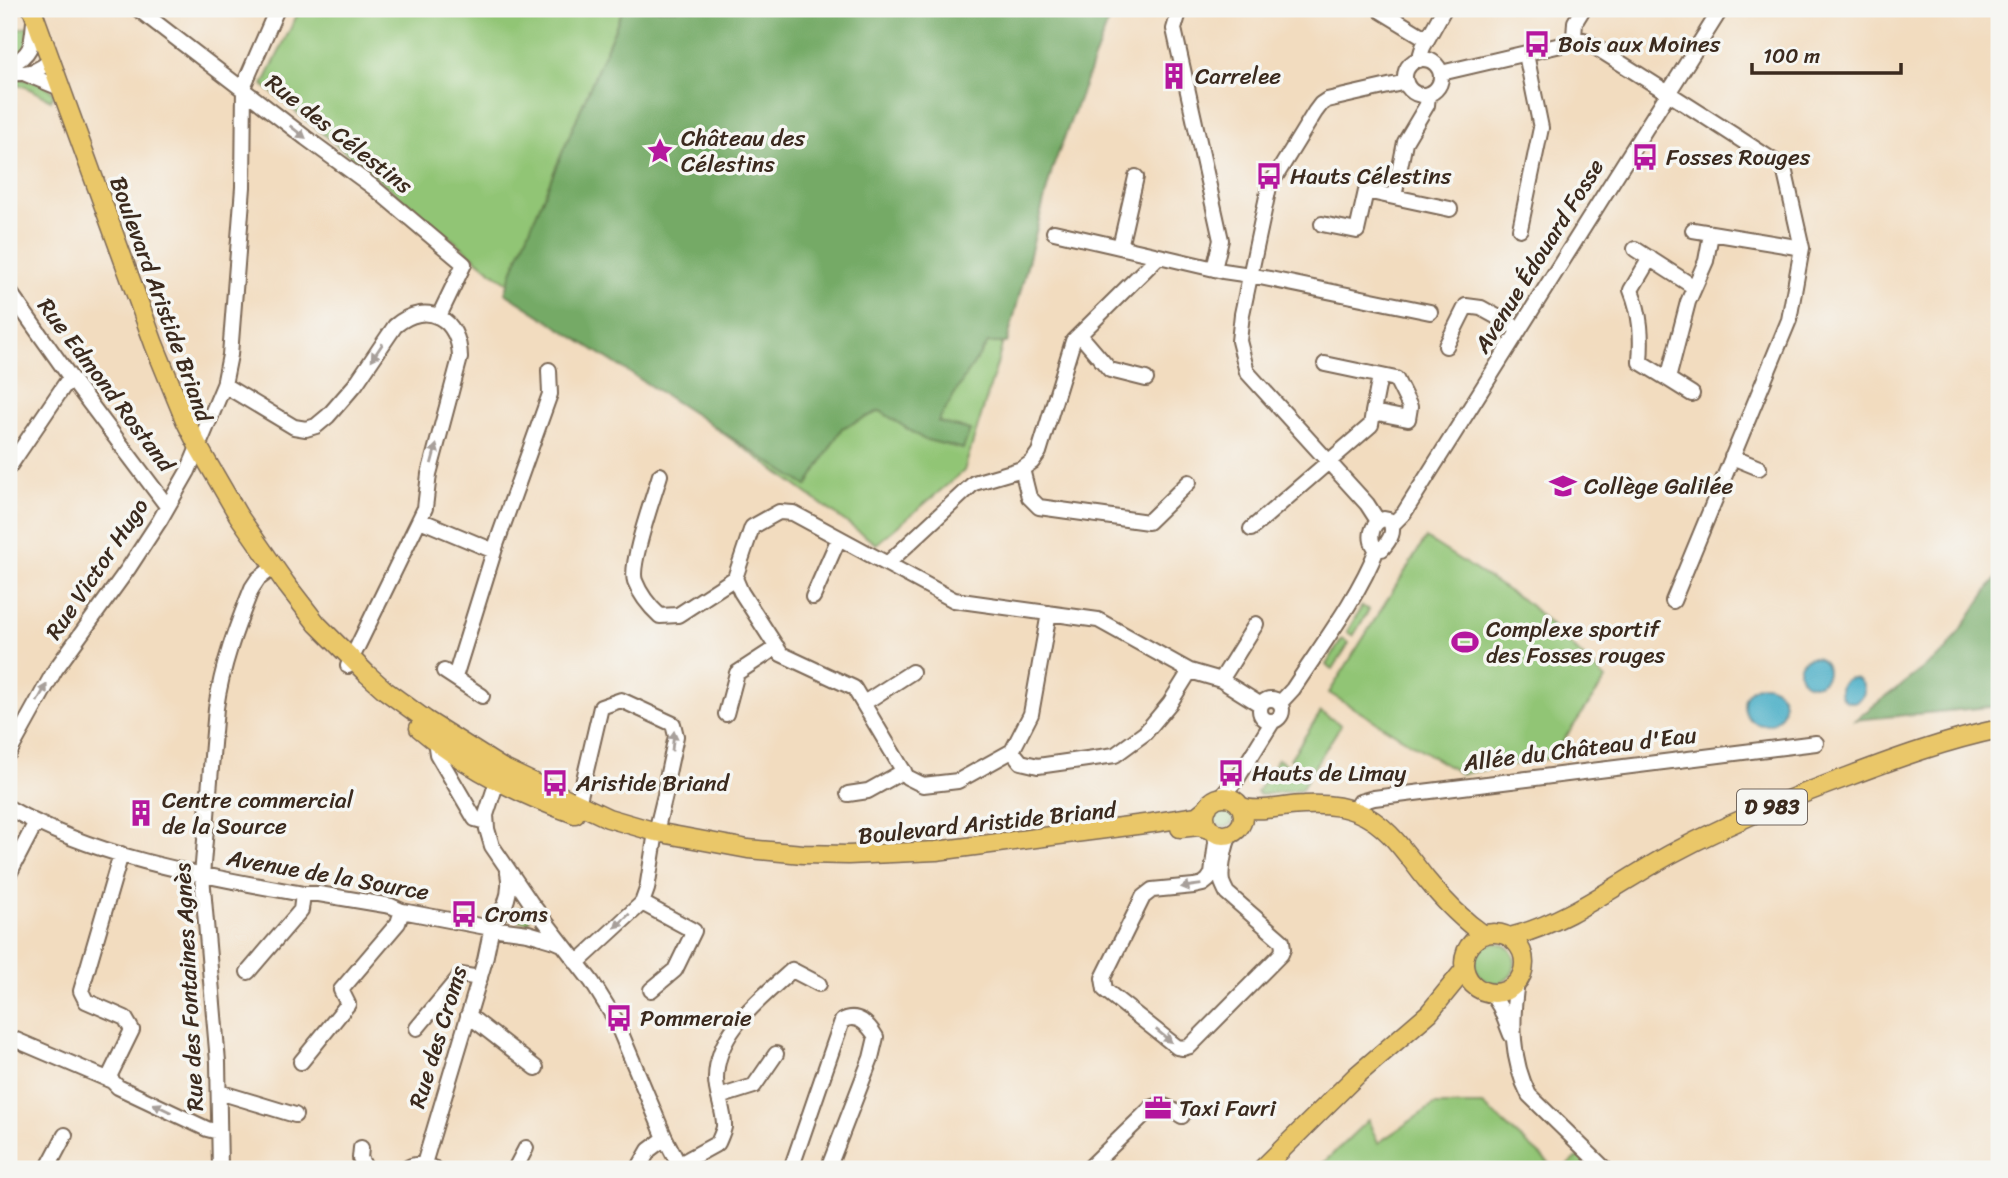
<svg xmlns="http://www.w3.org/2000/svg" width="2008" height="1178" viewBox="0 0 2008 1178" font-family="Sriracha,sans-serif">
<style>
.green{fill:#91c575;stroke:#66784a;stroke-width:2}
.forest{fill:#74aa66;stroke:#586a42;stroke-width:2}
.water{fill:#47adc6;stroke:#416c72;stroke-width:2}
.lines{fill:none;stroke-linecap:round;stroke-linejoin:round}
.minor-casing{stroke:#7b6856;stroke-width:18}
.major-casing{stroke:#7b6856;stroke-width:21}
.minor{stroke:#fff;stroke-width:14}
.major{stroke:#eac769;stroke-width:18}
.oneway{fill:#a79f9a}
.labels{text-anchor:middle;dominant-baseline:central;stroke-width:7;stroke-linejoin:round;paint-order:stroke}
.shield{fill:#f6f6f2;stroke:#73675e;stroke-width:2}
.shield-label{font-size:21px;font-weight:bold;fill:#3b2a1e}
.poi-label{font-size:23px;fill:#3b2a1e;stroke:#f6f6f2;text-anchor:start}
.street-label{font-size:23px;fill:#3b2a1e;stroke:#f6f6f2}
</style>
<rect width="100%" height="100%" fill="#f6f6f2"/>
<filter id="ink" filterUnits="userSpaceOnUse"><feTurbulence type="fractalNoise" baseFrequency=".0143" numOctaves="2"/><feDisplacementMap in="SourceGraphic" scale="14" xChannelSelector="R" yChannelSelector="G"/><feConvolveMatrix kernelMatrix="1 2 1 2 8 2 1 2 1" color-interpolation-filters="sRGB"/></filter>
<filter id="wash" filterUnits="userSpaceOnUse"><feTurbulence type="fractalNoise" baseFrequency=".00686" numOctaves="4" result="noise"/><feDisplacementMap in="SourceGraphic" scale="28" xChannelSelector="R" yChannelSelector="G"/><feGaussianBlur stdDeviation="1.57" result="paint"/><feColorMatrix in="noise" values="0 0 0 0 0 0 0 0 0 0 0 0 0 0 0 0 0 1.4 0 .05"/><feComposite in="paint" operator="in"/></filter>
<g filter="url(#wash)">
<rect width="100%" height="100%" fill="#f2dcbf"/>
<path class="green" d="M300,9H1106L1046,170L998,361L964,471L876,544L758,458L491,271L263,85Z
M28,27L27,47L9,60V31Z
M20,78L44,84L54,93L51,100L26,87L9,83V79Z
M1426,538L1530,605L1606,679L1551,758L1461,774L1329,693Z
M1362,606L1369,610L1353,636L1347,632Z
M1342,639L1349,643L1333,669L1326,665Z
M1321,712L1341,725L1311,772L1290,759Z
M1278,759L1308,777L1302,789L1260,795L1257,792Z
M1214 817a10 10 0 1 1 20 0a10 10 0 1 1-20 0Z
M516,908H522L530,915L529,923L508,918L511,910Z
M1475 963a20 20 0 1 1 40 0a20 20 0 1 1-40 0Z
M1434,1105H1483L1556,1169H1317L1368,1120L1378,1143Z
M1581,1154L1597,1169H1562Z"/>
<path class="forest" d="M623,9H1012L1017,11L1019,9H1113L1052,170L1007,343H988L963,380L938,422L970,430L963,449L923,439L880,411L842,428L807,486L505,293L515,264Z
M1999,574V706L1855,720L1946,651Z"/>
<path class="water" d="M1799 671a14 14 0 1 1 28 0a14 14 0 1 1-28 0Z
M1840 690a12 12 0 1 1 24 0a12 12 0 1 1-24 0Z
M1744 705a20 20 0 1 1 40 0a20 20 0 1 1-40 0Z"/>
</g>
<g filter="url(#ink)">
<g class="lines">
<defs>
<path id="minor" d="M138,9L306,138L373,187L464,264L439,316
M1180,9L1174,29L1221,240L1214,269
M1381,11L1427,39
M1574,38L1575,22L1583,9
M1405 77a18 18 0 1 1 36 0a18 18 0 1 1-36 0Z
M1419,60L1423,47L1444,9
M9,66C32,54 32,46 34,21
M9,73C25,74 38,73 50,60
M1441,73L1561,45L1574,38L1584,40C1651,82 1718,124 1784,168L1802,248L1789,320L1673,601
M26,74L60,88
M1394,197L1405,142L1427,105L1428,95
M1322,224L1357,231L1366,191L1450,209
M1520,229L1541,128L1526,54
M1693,230L1802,248
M1054,232L1159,256
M1120,247L1136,177
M1635,249L1694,287
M1650,258L1631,290C1641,315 1642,336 1640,362L1668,379L1688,302L1706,261L1711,234
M9,291L70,377L167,506
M1080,335L1110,370L1146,379
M1446,346L1466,306L1481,308L1519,329
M1668,379L1692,394
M224,385L294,427L306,429L316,426L328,416L355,385L395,326C427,299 460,319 460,358L429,474L425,508L348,666
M1373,412L1380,376
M1732,457L1759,468
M9,467L70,377
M1022,469L1029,497L1039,507L1148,522L1189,482
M660,475C654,496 629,564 635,581C640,594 650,607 660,616L678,615L735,578
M1384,519L1389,520C1396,531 1390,540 1382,549H1377C1367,541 1371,522 1384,519Z
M420,520L494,551
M1378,521L1367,504L1247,372L1239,341L1242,314L1269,187L1315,112L1321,104L1327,100L1406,82
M1392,525L1404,513L1721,9
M1251,529L1371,425L1373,412L1408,419L1410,407L1396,379L1325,364
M887,564L974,483L1022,469L1032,462L1039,452L1073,341L1159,256L1223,271L1250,275L1430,312
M735,578L741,592L781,654L854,688L907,777L923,785L958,781L1012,751L1021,762L1038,766L1115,755L1145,733L1170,703L1190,671
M735,578L752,527L779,512L793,513L954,600L1098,620L1190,671L1221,680L1261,705
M813,597L839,538
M444,671L482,696
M455,677L496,545L550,394L549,370
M1221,680L1256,624
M1260 710a11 11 0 1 1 22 0a11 11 0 1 1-22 0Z
M864,703L912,672
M1280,703L1293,689C1321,646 1359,596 1377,549
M726,714L737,673L777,647
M435,740L437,754L475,819L486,822
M1012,751L1031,714L1049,613
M9,753L55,670L128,569L160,520L188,471L224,385L230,355L243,187L244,85L277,9
M500,772L486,815L487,829L492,846L531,903L592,982L615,1019L665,1138L681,1169
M848,794L868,791L904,771
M1220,798L1237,779L1273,721
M9,808C98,859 204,876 303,894H319L391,906L402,911L491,928L528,933L555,941L562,944
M1355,811L1360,802L1374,798L1816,743
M1215,833L1216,842L1212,874L1208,880L1203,884L1194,886L1152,890L1143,897L1103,978L1105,990L1177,1047L1183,1048L1190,1046L1281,954L1283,949L1282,941L1227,893C1226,891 1223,885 1222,882C1220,872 1225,842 1231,834
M9,874L36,822
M642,903L694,931L675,970L651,990
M484,926C505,917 512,893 508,873
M577,963L642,903L647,889L656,832L665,795L667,778L676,736L673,724L621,700L601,707L578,805
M248,972L301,910L303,894
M1517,982C1511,1021 1511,1060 1529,1095L1605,1169
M1492,994L1500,1007L1511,1035
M468,1015L536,1068
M417,1028L461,975L480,978
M9,1037L112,1081L118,1087L207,1129L219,1132
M301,1062L348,1004L341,990L398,923L402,911
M108,1079L132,1030L125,1018L86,1001L81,991L121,854
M219,1092L295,1115
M719,1097L754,1086L776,1054
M361,1148L360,1158L366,1169
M424,1164L485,960L493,922
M678,1165L718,1143C720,1138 723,1132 724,1127C725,1112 716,1095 716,1079C716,1031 761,999 792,970L819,984
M47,1169L65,1135
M220,1169L218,1062L202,876L216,708C222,665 236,628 252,588L258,579L274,567
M406,1169C415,1162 426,1165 436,1169
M515,1169L526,1148
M638,1169L649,1150L665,1138
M791,1169L842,1021C857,1012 869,1025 876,1037L871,1058L828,1169
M1088,1169L1151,1108C1164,1102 1170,1109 1182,1116"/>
<path id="major" d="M32,9L154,344L185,420L198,446L238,515L286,584L317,624L367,674L386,691L426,720L502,768L608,818L656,832L748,849L803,854L848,855L936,851L1152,823L1197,816L1208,807
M419,728C464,766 520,795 575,814
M1205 816a19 19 0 1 1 38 0a19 19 0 1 1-38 0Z
M1240,806C1256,814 1285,805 1304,805C1321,804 1341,805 1357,812C1388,824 1406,854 1426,879C1443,900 1461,919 1484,935
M1180,828L1199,826L1211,830
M1464 963a30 30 0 1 1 60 0a30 30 0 1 1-60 0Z
M1510,937C1569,922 1618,883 1671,854C1727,824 1787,799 1847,777C1897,758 1947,740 1999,729
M1262,1169L1357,1075L1429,1013L1464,970"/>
</defs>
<use href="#minor" class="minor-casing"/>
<use href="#major" class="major-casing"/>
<use href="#minor" class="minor"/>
<use href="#major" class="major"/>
</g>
<defs><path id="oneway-solid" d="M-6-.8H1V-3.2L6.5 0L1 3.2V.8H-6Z" transform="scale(1.75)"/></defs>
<g class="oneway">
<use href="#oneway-solid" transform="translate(298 132) rotate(38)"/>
<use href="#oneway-solid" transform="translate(377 352) rotate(124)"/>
<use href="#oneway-solid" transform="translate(434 454) rotate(-75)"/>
<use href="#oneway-solid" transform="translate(42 693) rotate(-61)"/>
<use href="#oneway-solid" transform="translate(673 741) rotate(-84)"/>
<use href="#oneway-solid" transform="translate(1191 886) rotate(172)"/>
<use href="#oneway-solid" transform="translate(622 921) rotate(137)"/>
<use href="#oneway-solid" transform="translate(1164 1036) rotate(39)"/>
<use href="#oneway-solid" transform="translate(162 1108) rotate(-154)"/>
</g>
</g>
<defs>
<symbol id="bus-bare" viewBox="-9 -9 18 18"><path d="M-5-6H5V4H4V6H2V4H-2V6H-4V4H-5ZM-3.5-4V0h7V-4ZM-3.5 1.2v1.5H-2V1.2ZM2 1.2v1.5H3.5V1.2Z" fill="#b5179e" stroke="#f6f6f2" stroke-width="2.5" paint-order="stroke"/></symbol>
<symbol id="building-bare" viewBox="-9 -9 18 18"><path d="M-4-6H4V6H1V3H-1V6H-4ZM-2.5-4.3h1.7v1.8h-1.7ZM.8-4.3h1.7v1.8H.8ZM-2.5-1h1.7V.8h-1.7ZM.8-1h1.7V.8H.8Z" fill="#b5179e" stroke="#f6f6f2" stroke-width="2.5" paint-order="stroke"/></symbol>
<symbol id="sight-bare" viewBox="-9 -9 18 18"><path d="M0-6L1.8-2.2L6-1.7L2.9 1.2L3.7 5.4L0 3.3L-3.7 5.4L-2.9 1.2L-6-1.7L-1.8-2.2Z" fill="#b5179e" stroke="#f6f6f2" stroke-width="2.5" paint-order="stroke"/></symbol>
<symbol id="school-bare" viewBox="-9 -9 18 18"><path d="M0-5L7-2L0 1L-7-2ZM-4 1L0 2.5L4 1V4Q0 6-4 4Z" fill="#b5179e" stroke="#f6f6f2" stroke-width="2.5" paint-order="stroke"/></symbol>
<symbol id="stadium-bare" viewBox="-9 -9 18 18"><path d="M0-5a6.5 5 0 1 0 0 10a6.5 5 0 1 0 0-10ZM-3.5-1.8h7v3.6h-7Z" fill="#b5179e" stroke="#f6f6f2" stroke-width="2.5" paint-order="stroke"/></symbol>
<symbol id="office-bare" viewBox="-9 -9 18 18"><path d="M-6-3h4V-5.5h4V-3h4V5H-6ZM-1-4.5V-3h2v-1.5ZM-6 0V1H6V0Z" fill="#b5179e" stroke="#f6f6f2" stroke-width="2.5" paint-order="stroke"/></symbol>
</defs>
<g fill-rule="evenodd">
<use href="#bus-bare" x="1518" y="25" width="38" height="38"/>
<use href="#building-bare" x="1155" y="57" width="38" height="38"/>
<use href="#sight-bare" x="641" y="132" width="38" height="38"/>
<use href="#bus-bare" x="1626" y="138" width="38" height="38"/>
<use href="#bus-bare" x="1250" y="157" width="38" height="38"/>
<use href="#school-bare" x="1544" y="467" width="38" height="38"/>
<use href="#stadium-bare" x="1446" y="623" width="38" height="38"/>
<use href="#bus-bare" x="1212" y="754" width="38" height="38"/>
<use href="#bus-bare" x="536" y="764" width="38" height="38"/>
<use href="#building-bare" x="122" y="794" width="38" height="38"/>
<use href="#bus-bare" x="445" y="895" width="38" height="38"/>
<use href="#bus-bare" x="600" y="999" width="38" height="38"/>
<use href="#office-bare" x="1139" y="1089" width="38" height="38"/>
</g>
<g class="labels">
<rect class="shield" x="1737" y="789.5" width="70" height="35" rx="5"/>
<g class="shield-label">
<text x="1772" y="807">D 983</text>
</g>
<g class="poi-label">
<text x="1558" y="44">Bois aux Moines</text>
<text x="1195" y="76">Carrelee</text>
<text x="681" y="138">Château des<tspan x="681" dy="26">Célestins</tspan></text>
<text x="1666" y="157">Fosses Rouges</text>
<text x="1290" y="176">Hauts Célestins</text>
<text x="1584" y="486">Collège Galilée</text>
<text x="1486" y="629">Complexe sportif<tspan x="1486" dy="26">des Fosses rouges</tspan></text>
<text x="1252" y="773">Hauts de Limay</text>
<text x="576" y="783">Aristide Briand</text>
<text x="162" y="800">Centre commercial<tspan x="162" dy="26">de la Source</tspan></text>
<text x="485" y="914">Croms</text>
<text x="640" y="1018">Pommeraie</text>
<text x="1179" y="1108">Taxi Favri</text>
</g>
<g class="street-label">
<text transform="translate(339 134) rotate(38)">Rue des Célestins</text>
<text transform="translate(1539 256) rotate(-58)">Avenue Édouard Fosse</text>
<text transform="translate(161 299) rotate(70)">Boulevard Aristide Briand</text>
<text transform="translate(106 385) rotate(53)">Rue Edmond Rostand</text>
<text transform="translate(97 569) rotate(-56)">Rue Victor Hugo</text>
<text transform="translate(1580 749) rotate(-7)">Allée du Château d'Eau</text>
<text transform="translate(987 823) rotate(-6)">Boulevard Aristide Briand</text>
<text transform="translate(328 875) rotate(10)">Avenue de la Source</text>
<text transform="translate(189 987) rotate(-93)">Rue des Fontaines Agnès</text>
<text transform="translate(438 1037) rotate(-73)">Rue des Croms</text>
</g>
</g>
<rect width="2008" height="1178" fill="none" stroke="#f6f6f2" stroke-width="35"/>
<path d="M1752 63v10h149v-10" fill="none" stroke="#3b2a1e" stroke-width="3.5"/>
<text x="1763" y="63" font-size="21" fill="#3b2a1e" stroke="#f6f6f2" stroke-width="5" paint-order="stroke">100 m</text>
</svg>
